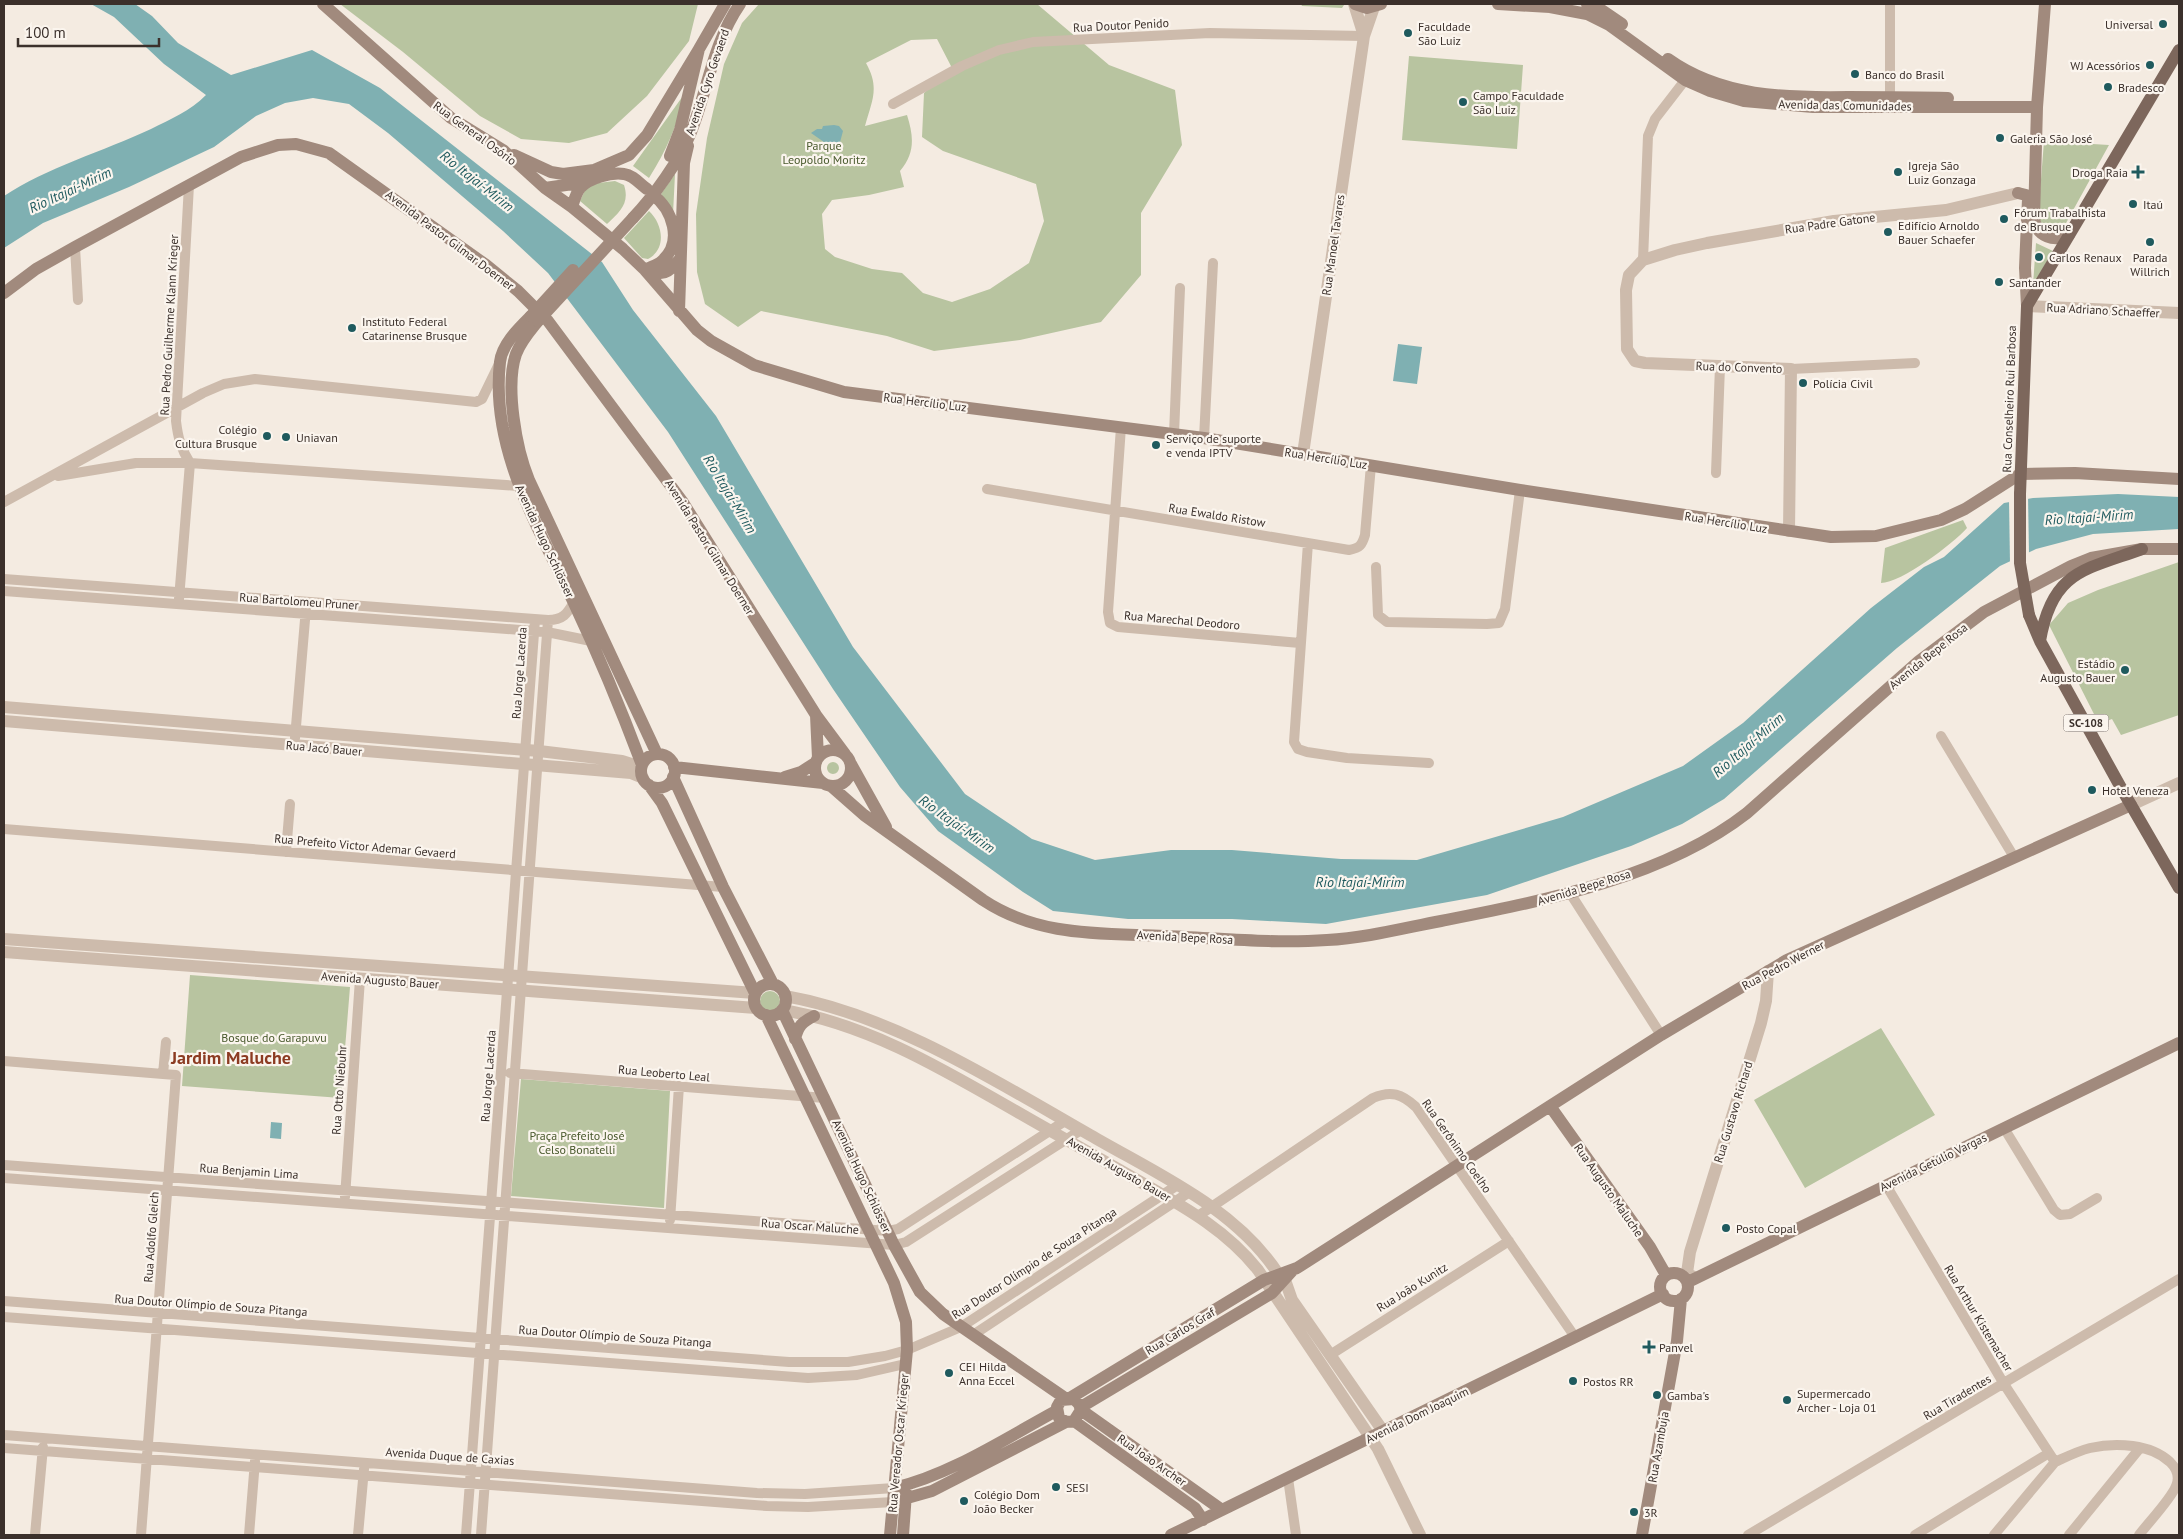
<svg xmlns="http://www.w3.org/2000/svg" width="2183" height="1539" viewBox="0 0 2183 1539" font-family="'PT Sans',sans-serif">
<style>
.green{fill:#b8c4a0;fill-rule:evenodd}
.water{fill:#7fb0b2}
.pier{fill:#f4ebe1}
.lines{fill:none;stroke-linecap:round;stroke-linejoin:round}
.minor{stroke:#cdbbac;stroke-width:10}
.tertiary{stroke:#cdbbac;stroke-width:12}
.secondary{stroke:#a18a7d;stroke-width:12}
.primary{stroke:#7d675c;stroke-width:12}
.secondary-bridge{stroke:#a18a7d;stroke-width:12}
.primary-bridge{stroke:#7d675c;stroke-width:12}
.poi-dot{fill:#1f5a5e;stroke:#fbf5ee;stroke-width:2}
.labels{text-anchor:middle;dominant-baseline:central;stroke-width:4.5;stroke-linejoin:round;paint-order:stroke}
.shield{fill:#fbf5ee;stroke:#756b66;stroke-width:1}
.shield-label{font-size:11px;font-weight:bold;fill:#3b302b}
.poi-label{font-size:12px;fill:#3b302b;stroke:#fbf5ee;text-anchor:start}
.street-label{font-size:12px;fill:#3b302b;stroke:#fbf5ee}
.park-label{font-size:12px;fill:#4a5a2e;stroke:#fbf5ee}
.water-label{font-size:14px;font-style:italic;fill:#1f5a5e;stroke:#fbf5ee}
.district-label{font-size:18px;font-weight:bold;fill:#8c3b22;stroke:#fbf5ee}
</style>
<rect width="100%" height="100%" fill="#f4ebe1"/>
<path class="green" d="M340,4H698L689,41L647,96L607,133L569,143L521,139L480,116L403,52Z
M759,4H1037L1109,65L1175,90L1182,145L1141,213V275L1101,322L1020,340L934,351L887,336L761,311L738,327L705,304L697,272L696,214L707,138L724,64L742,23ZM937,39L952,68L924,93L922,137L943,151L1036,184L1044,221L1029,263L990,289L952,302L923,293L902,273L872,269L835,257L825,249L822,214L832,200L869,195L904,187L900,171C915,153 914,137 907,115L865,126C872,100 880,88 866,63L911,40Z
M1301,4H1340L1344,5L1342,8L1302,6Z
M1409,56L1523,65L1517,149L1402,140Z
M685,93C678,124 666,151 649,178L633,166Z
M2044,141L2109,145L2060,234L2042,227L2038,218Z
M675,174L673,214L661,194Z
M615,181L624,185C630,203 620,212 607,224L580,201L586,188L598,183Z
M649,211C663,224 667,249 648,259L642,258L624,238Z
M2036,243L2053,251L2033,285Z
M1963,520L1967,528C1953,544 1901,583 1881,583L1885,548Z
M2179,562V715L2121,735L2112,719L2099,724L2049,625L2068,603L2098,590Z
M827 768a6 6 0 1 1 12 0a6 6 0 1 1-12 0Z
M190,975L350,987L341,1098L182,1086Z
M760 1001a10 10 0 1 1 20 0a10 10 0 1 1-20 0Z
M1881,1028L1935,1115L1805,1188L1754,1100Z
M521,1079L670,1091L664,1208L511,1196Z"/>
<path class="water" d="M91,4H135L152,16L178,43L231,75L312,50L380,88L602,262L633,310L716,416L853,647L965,794L1032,839L1095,860L1171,850H1232L1341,859L1417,860L1563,817L1683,766L1743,723L1871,608L1924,567L1944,557L2004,503L2033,498L2118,494L2179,497V529L2093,534L2036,549L2000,566L1897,648L1724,799L1682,824L1631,846L1487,895L1326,924L1232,919H1128L1053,911L1023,892L938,831L900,787L833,689L668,432L548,273L503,231L388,133L349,104L313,98L285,103L256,116L214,147L129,187L43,223L4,248V196C46,168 104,151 151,129C171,119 190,111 206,95L164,64L114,17Z
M834,125L839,126L843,131L839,146L834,149L811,133L817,129H822L823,126Z
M1398,344L1422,347L1417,384L1393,381Z
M271,1122L282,1123L281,1139L270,1138Z"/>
<path class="pier" d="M2028,496L2029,555L2010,564L2009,500Z"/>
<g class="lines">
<path class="minor" d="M1890,4V103
M893,104L962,66L999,50L1033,42L1210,33L1364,36
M189,185L176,421C178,438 181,449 190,463
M75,247L78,300
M1643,260L1648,136L1655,119L1689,75
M1791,369L1915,363
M1121,427L1108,612L1110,623L1118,627L1300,643
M1174,434L1180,288
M1204,438L1213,263
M1716,473L1720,366
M58,476L136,463H190L519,486
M987,489L1349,550C1360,548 1362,545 1365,535L1371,465
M4,502L203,393L224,384L255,379L476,402L482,399L499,364
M1308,543L1294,742L1298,749L1307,752L1347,758L1429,763
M1376,567L1378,615L1387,622L1487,624L1499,623L1505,609L1520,490
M4,579L548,620C563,620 567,614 574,602
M4,591L547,632L591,641
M179,599L190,463
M1941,736L2014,857
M295,738L306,608
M4,829L723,887
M286,852L290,804
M1570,893L1661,1035
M4,1061L163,1074
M510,1073L825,1098
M2004,1128L2054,1210L2060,1215L2070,1214L2097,1198
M4,1165L888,1231L898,1229L1065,1121
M4,1178L894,1245L906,1242L1081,1130
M1886,1185L2004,1384L2055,1462
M345,1197L360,979
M1198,1216L1373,1098C1391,1090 1402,1094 1416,1107L1575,1337
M670,1220L679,1086
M4,1301L789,1362H848L885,1356L907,1350L961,1327L1176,1186
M4,1317L808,1378L857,1375L905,1364
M973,1335L1188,1193
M1330,1355L1509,1241
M4,1435L757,1493L805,1494L894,1488
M4,1448L767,1506L808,1507L893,1502
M2055,1462C2066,1457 2078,1451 2090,1448C2116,1442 2151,1444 2170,1462C2177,1469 2180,1477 2176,1486C2171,1499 2148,1523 2139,1535
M1288,1478L1296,1535
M35,1535L43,1447
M141,1535L176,1075L163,1074L166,1042
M249,1535L255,1461
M358,1535L364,1469
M466,1535L535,620
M481,1535L548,620
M1748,1535L2179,1279
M1915,1535L2049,1453
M1994,1535L2055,1462
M2069,1535L2140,1448"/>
<path class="tertiary" d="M1354,4L1364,36
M2027,306L2179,313
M1303,454L1364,36L1374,7
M1789,531L1791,369L1645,363L1635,361L1627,349L1626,290L1629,275L1643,260L1675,250L1707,243L1834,221L1946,210L2018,193
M4,707L539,751L622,761L641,767
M4,721L631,773L643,778
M2131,805L2179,783
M4,939L755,993
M4,952L756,1008
M785,996C893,1015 997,1082 1090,1135C1157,1174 1236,1208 1279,1275
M782,1010C878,1025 965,1083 1049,1130C1081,1148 1113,1166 1144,1184C1186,1208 1227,1231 1258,1270L1378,1449L1420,1535
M1695,1278L1687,1273L1690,1252L1761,1023L1766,1001L1768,971
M1285,1280L1292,1300L1383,1431"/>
<path class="secondary" d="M323,4L451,118L503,150L545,188L572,207L623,249L645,270L697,330L711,341L754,365L844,392L1204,438L1520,490L1831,537L1876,536L1941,520L1965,509L2020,474L2075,473L2179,479
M1355,4L1367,8L1381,4
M1498,4L1550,7L1587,14L1609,25L1685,80L1710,91L1744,101L1813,107H2037
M1587,4L1600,9L1622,24
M2045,4L2037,107L2034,219C2037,237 2054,242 2069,235
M1668,59C1721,97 1785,98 1848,97C1881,97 1914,97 1948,98
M514,155L551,172L563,174L594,170L629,155L647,135L699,49
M670,156L680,130L699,49L725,4
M545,188L587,182
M2018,193L2026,195L2028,199L2025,268L2027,306
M572,207C574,201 576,193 580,188C589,178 611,172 624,174C633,175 640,184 647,189
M633,218C654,196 680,160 691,132C708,89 713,43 740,4
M645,270C650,267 658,265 662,261C684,242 672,209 653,195
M645,270C665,275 666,275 680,259
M4,293L36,269L75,247L241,157L278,145L296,144L329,153L486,265L518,291L548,321L682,501L816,715L845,754
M679,311L684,163L688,146
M531,316C519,328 502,344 500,362C490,449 538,526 573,601C598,654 621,709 642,765
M538,321C530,331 521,341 516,354C505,386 516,449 529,480L657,754
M816,715L818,758
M815 768a18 18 0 1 1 36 0a18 18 0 1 1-36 0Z
M641 771a17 17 0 1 1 34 0a17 17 0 1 1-34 0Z
M851,764L886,827
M674,767L823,783
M673,777L723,887L773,984
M785,777L801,772L815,763
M649,785L662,803L755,993
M831,786L864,815L983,900C1039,937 1099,933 1164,936C1218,938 1273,944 1327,940C1366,938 1404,928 1441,921C1542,901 1664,878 1747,813L1919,661L1984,612L2071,566L2091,558L2142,549H2179
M754 1000a16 16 0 1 1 32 0a16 16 0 1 1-32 0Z
M782,1010L894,1245L920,1292L943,1314L1065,1398
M766,1015L894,1283L906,1322L907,1350L890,1535
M795,1039C798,1026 802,1022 814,1016
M1550,1106L1650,1247L1666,1275
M1660 1287a14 14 0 1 1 28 0a14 14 0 1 1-28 0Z
M1688,1282L2179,1043
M1070,1398L1264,1280L1297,1268L1661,1035L1787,960L2131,805
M1081,1407L1272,1293L1292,1271
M1081,1410L1222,1510
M1074,1421L1195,1508L1203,1520
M894,1488C950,1475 1006,1438 1056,1411
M893,1502L932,1491L1066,1422L1074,1421L1081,1410L1079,1404L1074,1399L1061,1400L1057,1407L1059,1418L1066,1422
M903,1535L906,1493
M1171,1535L1663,1294
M1642,1535L1677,1341L1681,1299"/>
<path class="primary" d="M2020,494L2027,306L2179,50
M2029,615L2040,641L2120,786L2179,888
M2040,641C2052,571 2084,570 2142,549"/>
<path class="secondary-bridge" d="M531,316L573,270
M538,321L633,218"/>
<path class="primary-bridge" d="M2020,494V563L2029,615"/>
</g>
<g class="poi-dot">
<circle cx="2163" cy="24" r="5"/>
<circle cx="1408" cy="33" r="5"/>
<circle cx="2150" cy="65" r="5"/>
<circle cx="1855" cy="74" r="5"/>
<circle cx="2108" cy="87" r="5"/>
<circle cx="1463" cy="102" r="5"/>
<circle cx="2000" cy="138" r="5"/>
<circle cx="1898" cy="172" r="5"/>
<path d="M2135.5 164.5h5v5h5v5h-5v5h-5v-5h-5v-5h5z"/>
<circle cx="2133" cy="204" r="5"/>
<circle cx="2004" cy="219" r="5"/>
<circle cx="1888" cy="232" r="5"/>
<circle cx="2150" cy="242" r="5"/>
<circle cx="2039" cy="257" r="5"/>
<circle cx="1999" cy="282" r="5"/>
<circle cx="352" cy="328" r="5"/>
<circle cx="1803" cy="383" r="5"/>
<circle cx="267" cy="436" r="5"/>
<circle cx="286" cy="437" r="5"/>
<circle cx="1156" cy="445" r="5"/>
<circle cx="2125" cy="670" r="5"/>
<circle cx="2092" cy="790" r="5"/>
<circle cx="1726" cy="1228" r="5"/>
<path d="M1646.5 1339.5h5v5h5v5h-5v5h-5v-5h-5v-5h5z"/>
<circle cx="949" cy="1373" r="5"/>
<circle cx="1573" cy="1381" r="5"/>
<circle cx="1657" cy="1395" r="5"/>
<circle cx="1787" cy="1400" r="5"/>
<circle cx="1056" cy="1487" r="5"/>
<circle cx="964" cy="1501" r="5"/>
<circle cx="1634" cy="1512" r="5"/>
</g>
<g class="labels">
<rect class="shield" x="2063.5" y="714.5" width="45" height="17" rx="4"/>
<g class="shield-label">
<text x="2086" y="723">SC-108</text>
</g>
<g class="poi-label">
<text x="2153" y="24" text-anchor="end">Universal</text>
<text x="1418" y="26">Faculdade<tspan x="1418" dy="14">São Luiz</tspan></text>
<text x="2140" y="65" text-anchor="end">WJ Acessórios</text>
<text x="1865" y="74">Banco do Brasil</text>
<text x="2118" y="87">Bradesco</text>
<text x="1473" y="95">Campo Faculdade<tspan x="1473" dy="14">São Luiz</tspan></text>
<text x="2010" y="138">Galeria São José</text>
<text x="1908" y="165">Igreja São<tspan x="1908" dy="14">Luiz Gonzaga</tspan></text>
<text x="2128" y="172" text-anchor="end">Droga Raia</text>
<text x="2143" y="204">Itaú</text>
<text x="2014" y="212">Fórum Trabalhista<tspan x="2014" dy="14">de Brusque</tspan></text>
<text x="1898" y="225">Edifício Arnoldo<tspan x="1898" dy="14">Bauer Schaefer</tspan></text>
<text x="2049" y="257">Carlos Renaux</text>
<text x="2150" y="257" text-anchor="middle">Parada<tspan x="2150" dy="14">Willrich</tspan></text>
<text x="2009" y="282">Santander</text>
<text x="362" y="321">Instituto Federal<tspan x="362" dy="14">Catarinense Brusque</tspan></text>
<text x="1813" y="383">Polícia Civil</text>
<text x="257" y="429" text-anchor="end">Colégio<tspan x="257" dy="14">Cultura Brusque</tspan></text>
<text x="296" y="437">Uniavan</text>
<text x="1166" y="438">Serviço de suporte<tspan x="1166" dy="14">e venda IPTV</tspan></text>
<text x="2115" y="663" text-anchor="end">Estádio<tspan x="2115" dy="14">Augusto Bauer</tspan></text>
<text x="2102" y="790">Hotel Veneza</text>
<text x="1736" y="1228">Posto Copal</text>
<text x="1659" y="1347">Panvel</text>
<text x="959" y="1366">CEI Hilda<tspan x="959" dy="14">Anna Eccel</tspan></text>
<text x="1583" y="1381">Postos RR</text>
<text x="1797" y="1393">Supermercado<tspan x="1797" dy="14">Archer - Loja 01</tspan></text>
<text x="1667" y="1395">Gamba's</text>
<text x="1066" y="1487">SESI</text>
<text x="974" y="1494">Colégio Dom<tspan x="974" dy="14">João Becker</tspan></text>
<text x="1644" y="1512">3R</text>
</g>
<g class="street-label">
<text transform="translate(1121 25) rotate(-3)">Rua Doutor Penido</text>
<text transform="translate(707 82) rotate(-71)">Avenida Cyro Gevaerd</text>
<text transform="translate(1845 105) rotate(1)">Avenida das Comunidades</text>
<text transform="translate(475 133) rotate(36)">Rua General Osório</text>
<text transform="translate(1830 223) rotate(-8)">Rua Padre Gatone</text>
<text transform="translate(450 240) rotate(37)">Avenida Pastor Gilmar Doerner</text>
<text transform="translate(1333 245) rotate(-82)">Rua Manoel Tavares</text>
<text transform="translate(2103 310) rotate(3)">Rua Adriano Schaeffer</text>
<text transform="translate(169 325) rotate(-87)">Rua Pedro Guilherme Klann Krieger</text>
<text transform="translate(1739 367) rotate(2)">Rua do Convento</text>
<text transform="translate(2009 399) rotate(-88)">Rua Conselheiro Rui Barbosa</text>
<text transform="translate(925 402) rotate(7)">Rua Hercílio Luz</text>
<text transform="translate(1326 458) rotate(9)">Rua Hercílio Luz</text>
<text transform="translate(1217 515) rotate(9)">Rua Ewaldo Ristow</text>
<text transform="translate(1726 522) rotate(9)">Rua Hercílio Luz</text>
<text transform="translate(545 541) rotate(65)">Avenida Hugo Schlösser</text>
<text transform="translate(710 547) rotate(58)">Avenida Pastor Gilmar Doerner</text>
<text transform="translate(299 601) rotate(4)">Rua Bartolomeu Pruner</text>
<text transform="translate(1182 620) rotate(5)">Rua Marechal Deodoro</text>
<text transform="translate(1928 656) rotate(-39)">Avenida Bepe Rosa</text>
<text transform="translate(519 673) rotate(-86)">Rua Jorge Lacerda</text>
<text transform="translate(324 748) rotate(5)">Rua Jacó Bauer</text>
<text transform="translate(365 846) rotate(5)">Rua Prefeito Victor Ademar Gevaerd</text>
<text transform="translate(1584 887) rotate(-17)">Avenida Bepe Rosa</text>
<text transform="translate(1185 937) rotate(3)">Avenida Bepe Rosa</text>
<text transform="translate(1783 965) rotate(-28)">Rua Pedro Werner</text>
<text transform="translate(380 980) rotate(4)">Avenida Augusto Bauer</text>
<text transform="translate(664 1073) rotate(5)">Rua Leoberto Leal</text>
<text transform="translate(488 1076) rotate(-86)">Rua Jorge Lacerda</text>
<text transform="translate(339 1090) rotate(-86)">Rua Otto Niebuhr</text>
<text transform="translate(1733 1112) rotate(-73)">Rua Gustavo Richard</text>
<text transform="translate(1457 1146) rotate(55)">Rua Gerônimo Coelho</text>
<text transform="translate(1933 1162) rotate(-26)">Avenida Getúlio Vargas</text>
<text transform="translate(1119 1169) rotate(30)">Avenida Augusto Bauer</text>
<text transform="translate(249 1171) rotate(4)">Rua Benjamin Lima</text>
<text transform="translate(862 1176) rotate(65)">Avenida Hugo Schlösser</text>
<text transform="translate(1609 1190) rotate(55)">Rua Augusto Maluche</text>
<text transform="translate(810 1226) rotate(4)">Rua Oscar Maluche</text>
<text transform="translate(151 1237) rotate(-86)">Rua Adolfo Gleich</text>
<text transform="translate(1034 1263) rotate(-33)">Rua Doutor Olímpio de Souza Pitanga</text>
<text transform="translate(1412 1287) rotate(-32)">Rua João Kunitz</text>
<text transform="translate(211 1305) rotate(4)">Rua Doutor Olímpio de Souza Pitanga</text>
<text transform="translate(1979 1318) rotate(59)">Rua Arthur Kistemacher</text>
<text transform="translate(1180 1331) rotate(-31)">Rua Carlos Graf</text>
<text transform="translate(615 1336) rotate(4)">Rua Doutor Olímpio de Souza Pitanga</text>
<text transform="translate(1957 1397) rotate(-31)">Rua Tiradentes</text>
<text transform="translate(1417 1415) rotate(-26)">Avenida Dom Joaquim</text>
<text transform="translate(898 1443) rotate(-85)">Rua Vereador Oscar Krieger</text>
<text transform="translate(1658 1447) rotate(-80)">Rua Azambuja</text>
<text transform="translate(450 1456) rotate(4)">Avenida Duque de Caxias</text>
<text transform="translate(1152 1460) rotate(35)">Rua João Archer</text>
</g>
<g class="park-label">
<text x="824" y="145">Parque<tspan x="824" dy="14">Leopoldo Moritz</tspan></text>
<text x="274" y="1037">Bosque do Garapuvu</text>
<text x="577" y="1135">Praça Prefeito José<tspan x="577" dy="14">Celso Bonatelli</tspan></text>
</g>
<g class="water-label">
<text transform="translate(477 181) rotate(38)">Rio Itajaí-Mirim</text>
<text transform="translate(70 190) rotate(-25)">Rio Itajaí-Mirim</text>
<text transform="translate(730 494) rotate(59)">Rio Itajaí-Mirim</text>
<text transform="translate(2089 517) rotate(-4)">Rio Itajaí-Mirim</text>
<text transform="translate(1748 745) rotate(-41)">Rio Itajaí-Mirim</text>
<text transform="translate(957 824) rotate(35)">Rio Itajaí-Mirim</text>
<text x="1360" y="882">Rio Itajaí-Mirim</text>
</g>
<g class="district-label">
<text x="231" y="1057">Jardim Maluche</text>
</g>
</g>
<rect width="2183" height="1539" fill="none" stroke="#3b302b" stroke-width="10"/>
<path d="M18 38v8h141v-8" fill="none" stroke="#3b302b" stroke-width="2.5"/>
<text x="25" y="38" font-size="15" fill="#3b302b" stroke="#fbf5ee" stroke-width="4" paint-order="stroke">100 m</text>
</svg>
